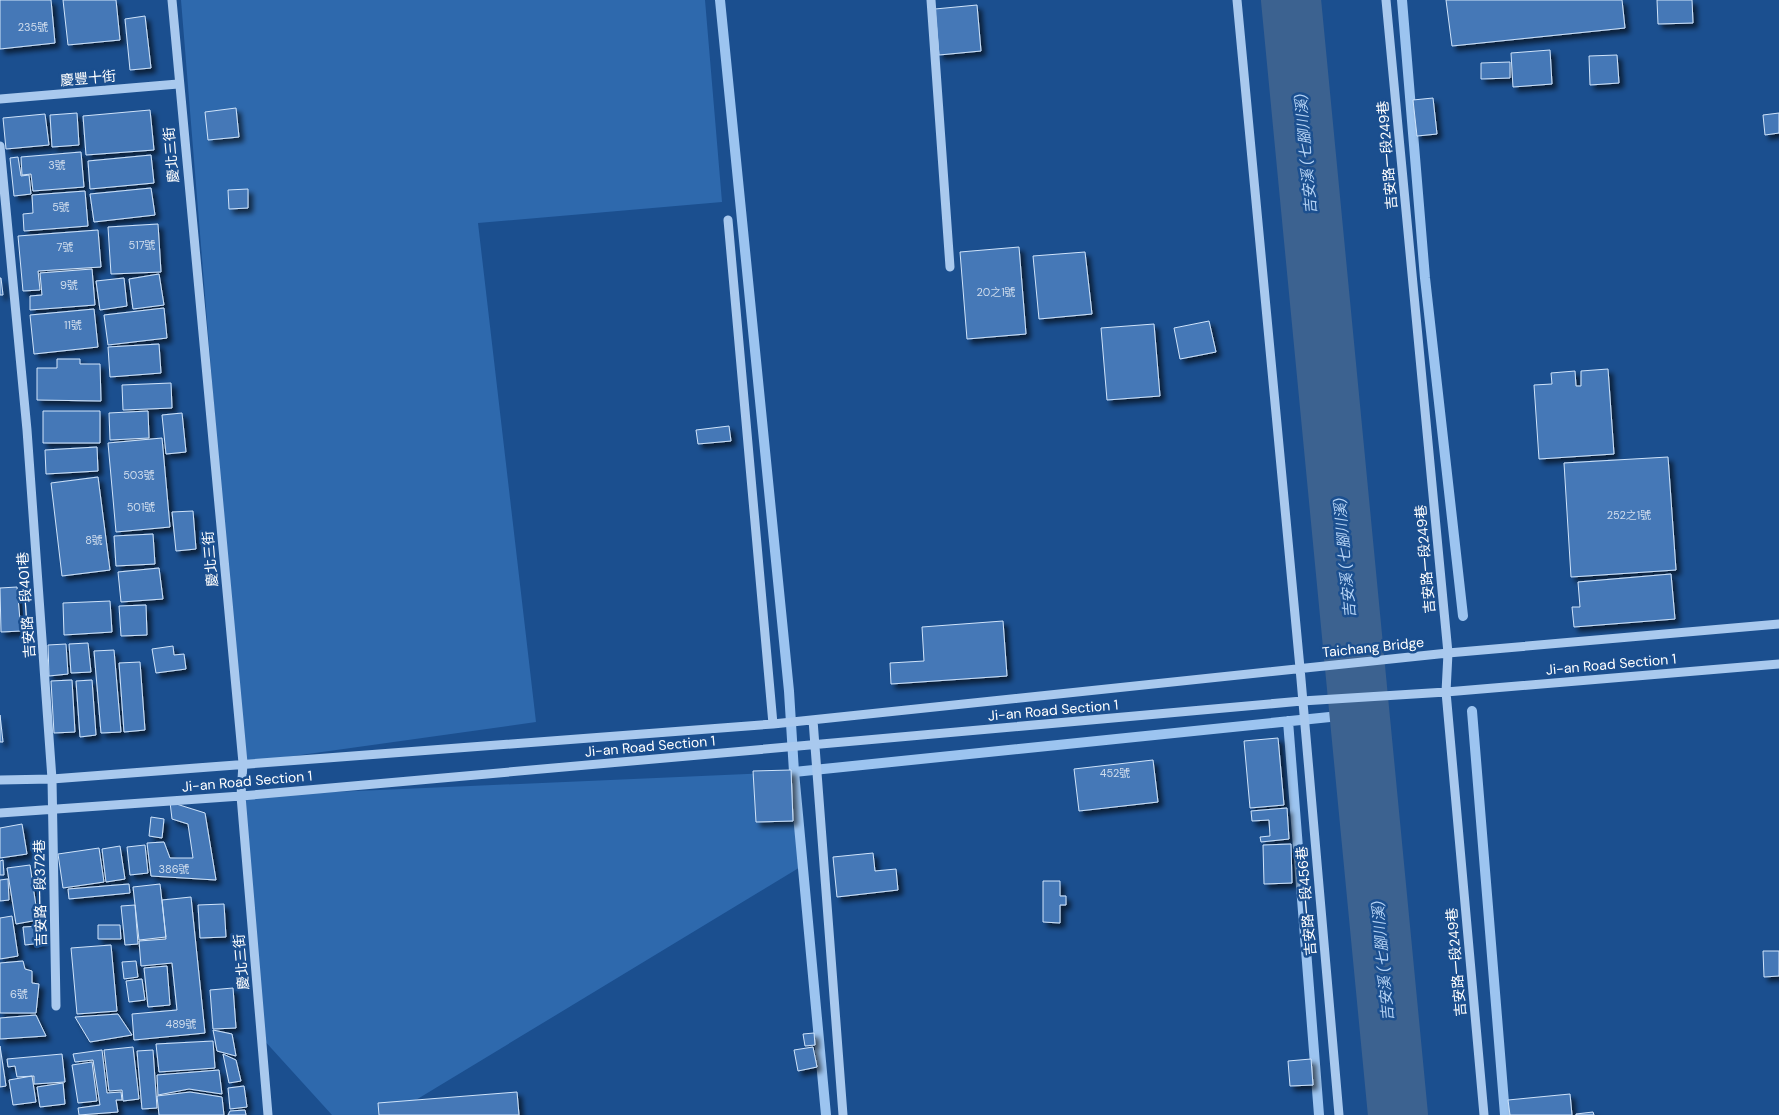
<svg xmlns="http://www.w3.org/2000/svg" width="1779" height="1115" viewBox="0 0 1779 1115" font-family="'DM Sans','Noto Sans TC',sans-serif">
<style>
.green{fill:#2e69ad}
.lines{fill:none;stroke-linecap:round;stroke-linejoin:round}
.stream{stroke:#9cc4f0;stroke-width:10}
.river{stroke:#3c6290;stroke-width:60}
.building{fill:#4478b7;stroke:#cfe3fa;filter:url(#shadow)}
.minor{stroke:#a9c9ee;stroke-width:9}
.labels{text-anchor:middle;dominant-baseline:central;stroke-width:5;stroke-linejoin:round;paint-order:stroke}
.number-label{font-size:11px;fill:#d0dded}
.street-label{font-size:14px;fill:#fff;stroke:#1b4f8f}
.water-label{font-size:15px;font-style:italic;fill:#b5d3f5;stroke:#1b4f8f}
</style>
<defs>
<filter id="shadow"><feDropShadow dx="4.5" dy="4.5" stdDeviation="2.5" flood-color="#0009"/></filter>
</defs>
<rect width="100%" height="100%" fill="#1b4f8f"/>
<path class="green" d="M181,0H705L722,202L478,223L536,722L243,763Z
M794,772L802,866L391,1115H332L262,1038L241,796Z"/>
<g class="lines">
<path class="stream" d="M720,0L789,691L794,772L826,1115
M1402,0L1425,278L1463,616
M1472,711L1505,1115
M1288,721L1319,1115
M794,772L1359,714"/>
<path class="river" d="M1291,0L1398,1115"/>
</g>
<path class="building" d="M0,0H51L55,43L0,49Z
M63,0H116L120,40L68,45Z
M1446,0H1622L1625,28L1452,46Z
M1657,0H1692L1693,23L1658,24Z
M977,5L981,51L939,55L935,9Z
M145,16L151,68L130,70L125,19Z
M1550,50L1552,84L1513,87L1511,53Z
M1617,55L1619,83L1590,85L1589,56Z
M1510,62V78L1481,79V63Z
M1433,98L1437,134L1417,136L1413,100Z
M236,108L239,137L208,140L205,112Z
M150,110L154,150L86,155L83,116Z
M77,113L79,145L52,147L50,115Z
M1779,113V133L1765,135L1763,115Z
M45,114L49,145L6,149L3,118Z
M81,152L84,187L33,191L31,174L22,175L21,157Z
M151,155L154,183L90,189L88,161Z
M18,157L21,176L29,175L31,194L14,196L10,158Z
M151,188L155,215L94,222L90,194Z
M248,189V208L229,209L228,190Z
M85,191L88,226L24,231L23,214L33,213L32,195Z
M158,224L161,272L111,274L108,227Z
M98,230L101,267L38,271L40,290L23,291L18,236Z
M1019,247L1026,334L967,339L960,252Z
M1085,252L1092,314L1039,319L1033,256Z
M92,269L95,305L30,310V296L42,295L40,273Z
M159,274L164,305L133,309L129,279Z
M0,278H1L3,295H0Z
M124,278L127,306L100,310L96,281Z
M164,308L167,338L108,345L104,315Z
M94,309L98,347L34,354L30,315Z
M1209,321L1216,352L1180,359L1174,328Z
M1154,324L1160,396L1107,400L1101,328Z
M159,344L161,373L110,377L108,347Z
M57,359H80V364H100L101,401L37,400V368H57Z
M1608,369L1614,454L1539,459L1534,385L1552,384L1551,373L1575,371L1576,386H1581V371Z
M171,383L172,408L123,410L122,385Z
M43,411H100V443H43Z
M148,411L149,438L110,440L109,413Z
M182,413L186,452L166,454L162,415Z
M729,426L731,441L698,444L696,430Z
M162,438L170,527L116,532L108,443Z
M97,447L98,471L46,474L45,450Z
M1668,457L1676,570L1571,577L1564,463Z
M98,477L110,570L62,576L51,483Z
M193,511L196,549L176,551L172,512Z
M153,534L155,564L116,566L114,536Z
M159,568L163,599L121,602L118,572Z
M1671,574L1675,619L1574,627L1572,607H1580L1578,582Z
M17,587L21,631L1,632L0,588Z
M110,601L112,632L64,635L63,603Z
M146,605L147,635L121,636L119,606Z
M1003,621L1007,676L891,684L890,663L924,661L922,627Z
M88,643L91,672L71,673L69,644Z
M66,644L68,674L49,676L48,645Z
M173,646L174,655L184,654L186,669L156,673L152,649Z
M114,650L121,732L101,733L94,651Z
M140,662L145,730L124,732L119,663Z
M72,680L75,732L54,733L51,681Z
M92,680L96,735L80,737L76,681Z
M0,715L3,742H0Z
M1278,738L1284,805L1250,808L1244,741Z
M1153,760L1158,802L1079,811L1074,769Z
M791,770L793,821L756,822L753,771Z
M170,802L205,813L216,880L151,876L147,843L164,842L170,858H193L188,824L172,819Z
M1287,808L1289,839L1261,842L1260,837L1270,836L1269,820L1252,821L1251,811Z
M151,817L164,819L162,838L149,836Z
M22,824L27,854L0,858V828Z
M1291,844L1292,883L1264,884L1263,845Z
M145,845L148,873L130,875L127,847Z
M120,846L125,879L106,882L102,849Z
M99,848L104,882L63,888L58,854Z
M873,853L875,871L896,869L898,890L837,897L833,857Z
M3,860L4,875H0V861Z
M30,865L38,920L16,924L7,868Z
M8,879L9,900L0,901V880Z
M1043,881H1060V896H1066V905H1060V923L1043,922Z
M129,884L130,893L69,899L68,889Z
M160,884L166,937L139,940L133,887Z
M191,897L205,1033L134,1040L132,1014L177,1010L172,963L141,966L139,941L166,939L162,900Z
M224,904L226,937L200,938L198,905Z
M135,905L138,944L125,945L121,906Z
M12,916L18,956L0,959V918Z
M98,925H120L121,939H98Z
M40,926L42,943L25,945L23,927Z
M111,945L117,1011L77,1014L71,948Z
M1763,951H1779V976L1764,977Z
M23,961L25,969L32,971V983L39,984L36,1013H0V963Z
M136,961L138,977L124,979L122,962Z
M167,966L170,1005L148,1007L144,968Z
M142,979L145,1000L129,1002L126,981Z
M233,988L236,1028L213,1029L210,990Z
M118,1014L132,1035L90,1042L75,1017Z
M36,1015L46,1036L0,1039V1018Z
M213,1030L232,1034L236,1056L217,1051Z
M814,1033L815,1045L805,1046L803,1034Z
M213,1041L215,1068L159,1072L156,1044Z
M0,1046L6,1086L0,1087Z
M133,1047L139,1099L123,1101L122,1090L109,1091L104,1050Z
M813,1047L817,1067L798,1071L794,1050Z
M102,1050L107,1093L121,1092L122,1100H116L118,1112L79,1115L78,1108L100,1105L93,1060L75,1062L73,1054Z
M153,1050L157,1108L142,1109L137,1051Z
M62,1054L65,1082L34,1084V1076L17,1077L15,1066L8,1067L7,1059Z
M223,1054L236,1060L241,1081L229,1083Z
M1311,1059L1313,1085L1290,1086L1288,1061Z
M92,1062L97,1101L78,1103L72,1065Z
M219,1070L222,1094L189,1089L158,1095L157,1075Z
M32,1076L36,1102L13,1105L9,1080Z
M63,1083L65,1104L40,1107L37,1087Z
M244,1086L247,1107L230,1109L228,1088Z
M190,1092L222,1097L224,1115H159L157,1096Z
M517,1092L519,1115H379L378,1103Z
M1570,1094L1572,1115H1510L1508,1100Z
M245,1110L246,1115H228L230,1111Z
M1593,1112L1594,1115H1576V1114Z"/>
<g class="lines">
<path class="minor" d="M172,0L243,763L241,796L268,1115
M931,0L950,267
M1237,0L1300,668L1339,1115
M1386,0L1448,653L1446,692L1484,1115
M0,99L178,84
M0,146L27,430L52,779L56,1006
M728,220L773,724
M813,720L843,1115
M0,780L52,779L773,724L1448,653L1779,624
M0,813L241,796L1302,701L1446,692L1779,664"/>
</g>
<g class="labels">
<g class="number-label">
<text x="33" y="27">235號</text>
<text x="57" y="165">3號</text>
<text x="61" y="207">5號</text>
<text x="142" y="245">517號</text>
<text x="65" y="247">7號</text>
<text x="69" y="285">9號</text>
<text x="996" y="292">20之1號</text>
<text x="73" y="325">11號</text>
<text x="139" y="475">503號</text>
<text x="141" y="507">501號</text>
<text x="1629" y="515">252之1號</text>
<text x="94" y="540">8號</text>
<text x="1115" y="773">452號</text>
<text x="174" y="869">386號</text>
<text x="19" y="994">6號</text>
<text x="181" y="1024">489號</text>
</g>
<g class="street-label">
<text transform="translate(88 78) rotate(-5)">慶豐十街</text>
<text transform="translate(171 155) rotate(-95)">慶北三街</text>
<text transform="translate(1387 155) rotate(-95)">吉安路一段249巷</text>
<text transform="translate(210 559) rotate(-95)">慶北三街</text>
<text transform="translate(1425 559) rotate(-95)">吉安路一段249巷</text>
<text transform="translate(26 605) rotate(-94)">吉安路一段401巷</text>
<text transform="translate(1373 647) rotate(-6)">Taichang Bridge</text>
<text transform="translate(1611 664) rotate(-5)">Ji-an Road Section 1</text>
<text transform="translate(1053 710) rotate(-5)">Ji-an Road Section 1</text>
<text transform="translate(650 746) rotate(-5)">Ji-an Road Section 1</text>
<text transform="translate(247 781) rotate(-5)">Ji-an Road Section 1</text>
<text transform="translate(40 893) rotate(-91)">吉安路一段372巷</text>
<text transform="translate(1306 901) rotate(-95)">吉安路一段456巷</text>
<text transform="translate(241 962) rotate(-95)">慶北三街</text>
<text transform="translate(1456 962) rotate(-95)">吉安路一段249巷</text>
</g>
<g class="water-label">
<text transform="translate(1306 154) rotate(-95)">吉安溪 (七腳川溪)</text>
<text transform="translate(1345 558) rotate(-95)">吉安溪 (七腳川溪)</text>
<text transform="translate(1383 961) rotate(-95)">吉安溪 (七腳川溪)</text>
</g>
</g>
</svg>
